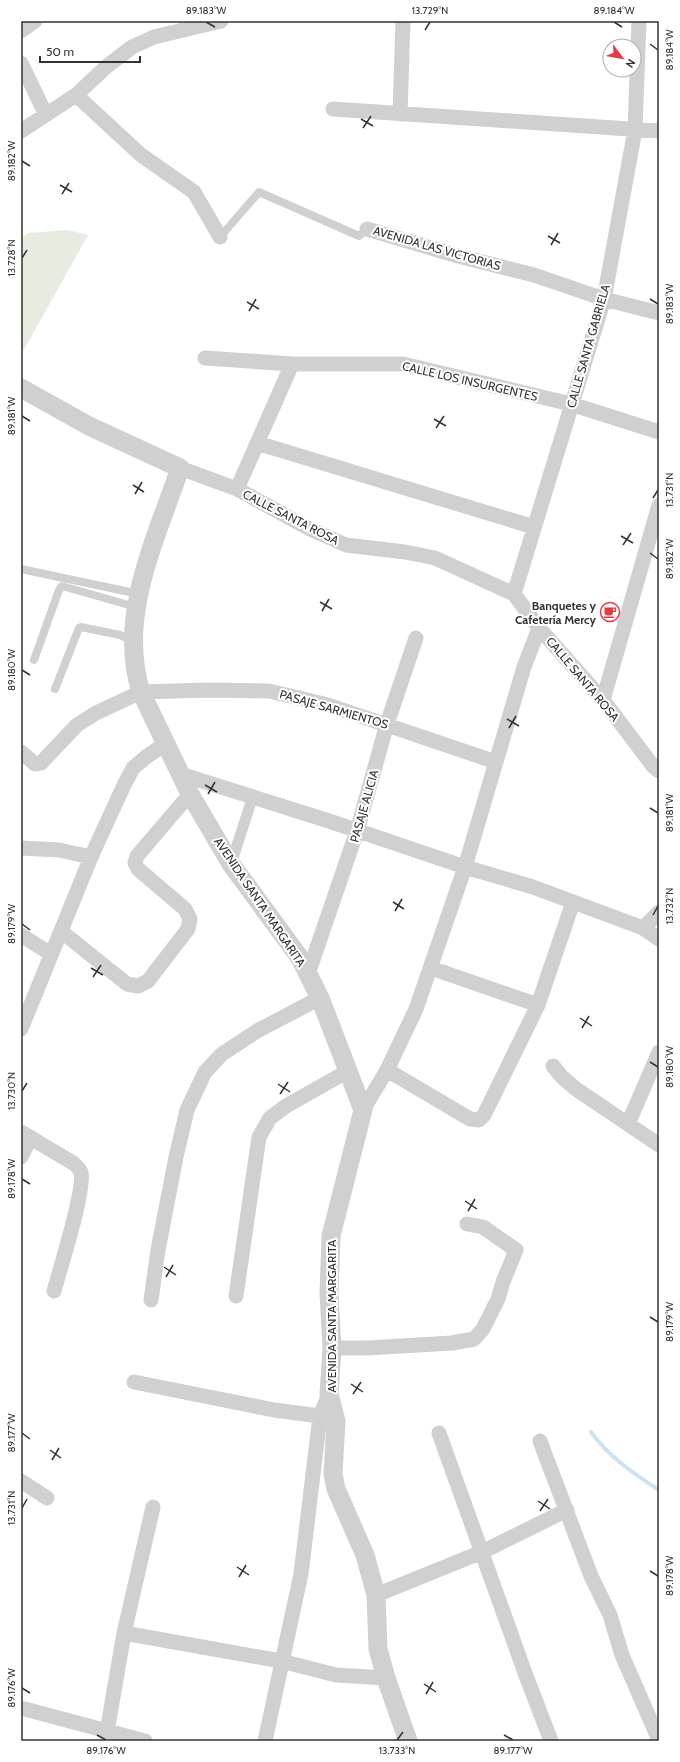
<svg xmlns="http://www.w3.org/2000/svg" width="680" height="1762" viewBox="0 0 680 1762" font-family="Cabin,sans-serif">
<style>
.green{fill:#e6ecdf}
.lines{fill:none;stroke-linecap:round;stroke-linejoin:round}
.stream{stroke:#cfe2ee;stroke-width:4}
.service{stroke:#d0d0d0;stroke-width:8}
.pedestrian{stroke:#d0d0d0;stroke-width:11}
.minor{stroke:#d0d0d0;stroke-width:15}
.tertiary{stroke:#d0d0d0;stroke-width:19}
.ticks{fill:none;stroke:#333;stroke-width:1.5}
.labels{text-anchor:middle;dominant-baseline:central;stroke-width:4;stroke-linejoin:round;paint-order:stroke}
.street-label{font-size:12px;fill:#333;stroke:#fff}
.poi-label{font-size:12px;font-weight:bold;fill:#333;stroke:#fff;text-anchor:end}
.neatline{fill:none;stroke:#333;stroke-width:1.5}
.ticks-label{font-size:10px;text-anchor:middle;fill:#333}
</style>
<rect width="100%" height="100%" fill="#fff"/>
<path class="green" d="M68,230L88,235L21,355V239L28,233Z"/>
<g class="lines">
<path class="stream" d="M591,1432C608,1456 634,1474 659,1490"/>
<path class="service" d="M220,237L259,192L359,236L367,229
M21,569L139,594
M34,660L59,590L62,586L136,607
M55,689L79,628L81,627L120,635L133,641"/>
<path class="pedestrian" d="M231,864L253,796"/>
<path class="minor" d="M21,31L35,21
M21,63L46,115
M76,95L141,155L194,192L220,237
M333,109L659,131
M400,114L403,21
M21,131L76,95L106,67L132,47L154,37L221,21
M367,229L458,256L534,275L604,299L659,313
M205,358L292,364H403L571,404L659,432
M257,443L534,527
M180,468L237,489L310,529L346,545L405,552L435,558L514,594L539,628L603,700L653,766L659,771
M237,489L292,364
M514,594L604,299L635,130L639,21
M603,700L659,505
M21,752L35,764L41,763L77,725L96,713L141,692L208,690L269,691L328,705L496,762
M180,774L329,821L465,867L533,887L643,928L659,939
M21,848L59,850L91,857
M643,928L659,912
M61,931L127,984L138,986L148,981L188,929L190,919L185,909L138,869L135,863L137,856L190,794
M21,935L51,954
M431,968L538,1005
M308,974L357,831L387,724L416,638
M21,1029L91,857L124,785L133,768L146,757L165,744
M553,1066L562,1077L576,1089L659,1145
M387,1070L470,1119L479,1120L484,1115L538,1005L573,902
M363,1110L387,1070L416,1009L465,867L524,667L539,628
M628,1124L659,1052
M21,1132L73,1163C76,1166 80,1168 81,1173C85,1190 60,1269 54,1291
M21,1157L30,1139
M236,1296L259,1137L270,1118L286,1106L348,1071
M151,1300L158,1250L176,1157L187,1110L205,1072L222,1054L257,1031L320,998
M332,1348H367L452,1343L474,1339L483,1329L498,1299L503,1282L516,1250L483,1227L467,1224
M134,1382L274,1410L320,1416
M439,1433L525,1673L551,1741
M540,1441L591,1576L610,1615L622,1655L659,1740
M21,1481L47,1498
M376,1595L482,1552L567,1510
M124,1633L281,1661L336,1675L386,1678
M21,1708L145,1741
M107,1732L124,1633L153,1507
M265,1741L301,1574L320,1416L329,1394"/>
<path class="tertiary" d="M21,388L89,426L180,468C156,539 117,617 141,692L190,794L231,864L300,958L320,998L363,1110L331,1236L329,1294L332,1348L329,1394L336,1421L333,1474L336,1489L365,1555L376,1595L378,1649L386,1678L408,1741"/>
</g>
<path class="ticks" d="M206,22L215,27M614,22L622,27M425,30L430,22M650,44L658,50M361,119L373,126M363,128L371,116M22,161L30,166M60,185L72,192M62,194L69,183M548,236L560,243M551,245L558,233M22,258L27,250M650,299L658,304M247,302L259,309M249,311L256,299M22,416L30,421M434,419L446,426M436,428L444,416M133,485L144,492M135,494L142,482M653,498L658,490M621,536L633,543M623,545L631,533M650,553L658,559M320,602L332,609M322,611L329,599M22,670L30,675M507,719L519,726M509,728L516,716M205,785L217,792M208,794L215,782M650,808L658,813M393,902L404,909M395,911L402,899M653,915L658,906M22,924L30,930M91,968L103,975M93,977L101,965M580,1018L592,1026M582,1028L589,1016M650,1062L658,1067M278,1084L290,1092M22,1091L27,1083M280,1094L288,1082M22,1179L30,1184M465,1201L477,1209M468,1211L475,1199M164,1267L176,1275M166,1277L173,1265M650,1317L658,1322M351,1384L363,1392M353,1394L361,1382M22,1433L30,1439M50,1450L61,1458M52,1460L59,1448M538,1501L550,1509M22,1508L27,1499M540,1511L548,1499M237,1567L249,1575M650,1571L658,1576M239,1577L246,1565M424,1684L436,1692M22,1688L30,1693M426,1694L433,1682M97,1735L106,1740M504,1735L513,1740M397,1740L403,1732"/>
<defs>
<symbol id="cafe-ring" viewBox="-11 -11 22 22"><circle r="9.5" fill="#fff" stroke="#e63946" stroke-width="1.5"/><path d="M-5.5-4.5H6V0H3Q3 3.5 0 3.5H-2.5Q-5.5 3.5-5.5 0ZM3-3.2v2h1.7v-2ZM-6 4.5H4V6H-6Z" fill="#e63946"/></symbol>
</defs>
<g fill-rule="evenodd">
<use href="#cafe-ring" x="599" y="601" width="22" height="22"/>
</g>
<g class="labels">
<g class="street-label">
<text transform="translate(437 248) rotate(16)">AVENIDA LAS VICTORIAS</text>
<text transform="translate(588 346) rotate(-74)">CALLE SANTA GABRIELA</text>
<text transform="translate(470 381) rotate(13)">CALLE LOS INSURGENTES</text>
<text transform="translate(291 517) rotate(27)">CALLE SANTA ROSA</text>
<text transform="translate(583 679) rotate(50)">CALLE SANTA ROSA</text>
<text transform="translate(334 709) rotate(16)">PASAJE SARMIENTOS</text>
<text transform="translate(364 806) rotate(-74)">PASAJE ALICIA</text>
<text transform="translate(260 902) rotate(56)">AVENIDA SANTA MARGARITA</text>
<text transform="translate(331 1316) rotate(-90)">AVENIDA SANTA MARGARITA</text>
</g>
<g class="poi-label">
<text x="596" y="605">Banquetes y<tspan x="596" dy="14">Cafetería Mercy</tspan></text>
</g>
</g>
<rect width="680" height="1762" fill="none" stroke="#ffffff" stroke-width="44"/>
<g transform="translate(622 58) rotate(122)"><circle r="19" fill="#ffffff" stroke="#adadad"/>
<path d="M0-3L7 15L0 10L-7 15Z" fill="#e63946"/>
<text y="-6" font-size="11" font-weight="bold" text-anchor="middle" fill="#333333">N</text>
</g>
<path d="M40 56v6h100v-6" fill="none" stroke="#333333" stroke-width="2"/>
<text x="46" y="56" font-size="12" fill="#333333" stroke="#ffffff" stroke-width="3" paint-order="stroke">50 m</text>
<rect x="22" y="22" width="636" height="1718" class="neatline"/>
<g class="ticks-label">
<text x="206" y="14">89.183°W</text>
<text x="430" y="14">13.729°N</text>
<text x="614" y="14">89.184°W</text>
<text transform="translate(669 50) rotate(-90)" y="4">89.184°W</text>
<text transform="translate(11 161) rotate(-90)" y="4">89.182°W</text>
<text transform="translate(11 258) rotate(-90)" y="4">13.728°N</text>
<text transform="translate(669 304) rotate(-90)" y="4">89.183°W</text>
<text transform="translate(11 416) rotate(-90)" y="4">89.181°W</text>
<text transform="translate(669 490) rotate(-90)" y="4">13.731°N</text>
<text transform="translate(669 559) rotate(-90)" y="4">89.182°W</text>
<text transform="translate(11 670) rotate(-90)" y="4">89.180°W</text>
<text transform="translate(669 813) rotate(-90)" y="4">89.181°W</text>
<text transform="translate(669 906) rotate(-90)" y="4">13.732°N</text>
<text transform="translate(11 924) rotate(-90)" y="4">89.179°W</text>
<text transform="translate(669 1067) rotate(-90)" y="4">89.180°W</text>
<text transform="translate(11 1091) rotate(-90)" y="4">13.730°N</text>
<text transform="translate(11 1179) rotate(-90)" y="4">89.178°W</text>
<text transform="translate(669 1322) rotate(-90)" y="4">89.179°W</text>
<text transform="translate(11 1433) rotate(-90)" y="4">89.177°W</text>
<text transform="translate(11 1508) rotate(-90)" y="4">13.731°N</text>
<text transform="translate(669 1576) rotate(-90)" y="4">89.178°W</text>
<text transform="translate(11 1688) rotate(-90)" y="4">89.176°W</text>
<text x="106" y="1754">89.176°W</text>
<text x="397" y="1754">13.733°N</text>
<text x="513" y="1754">89.177°W</text>
</g>
</svg>
